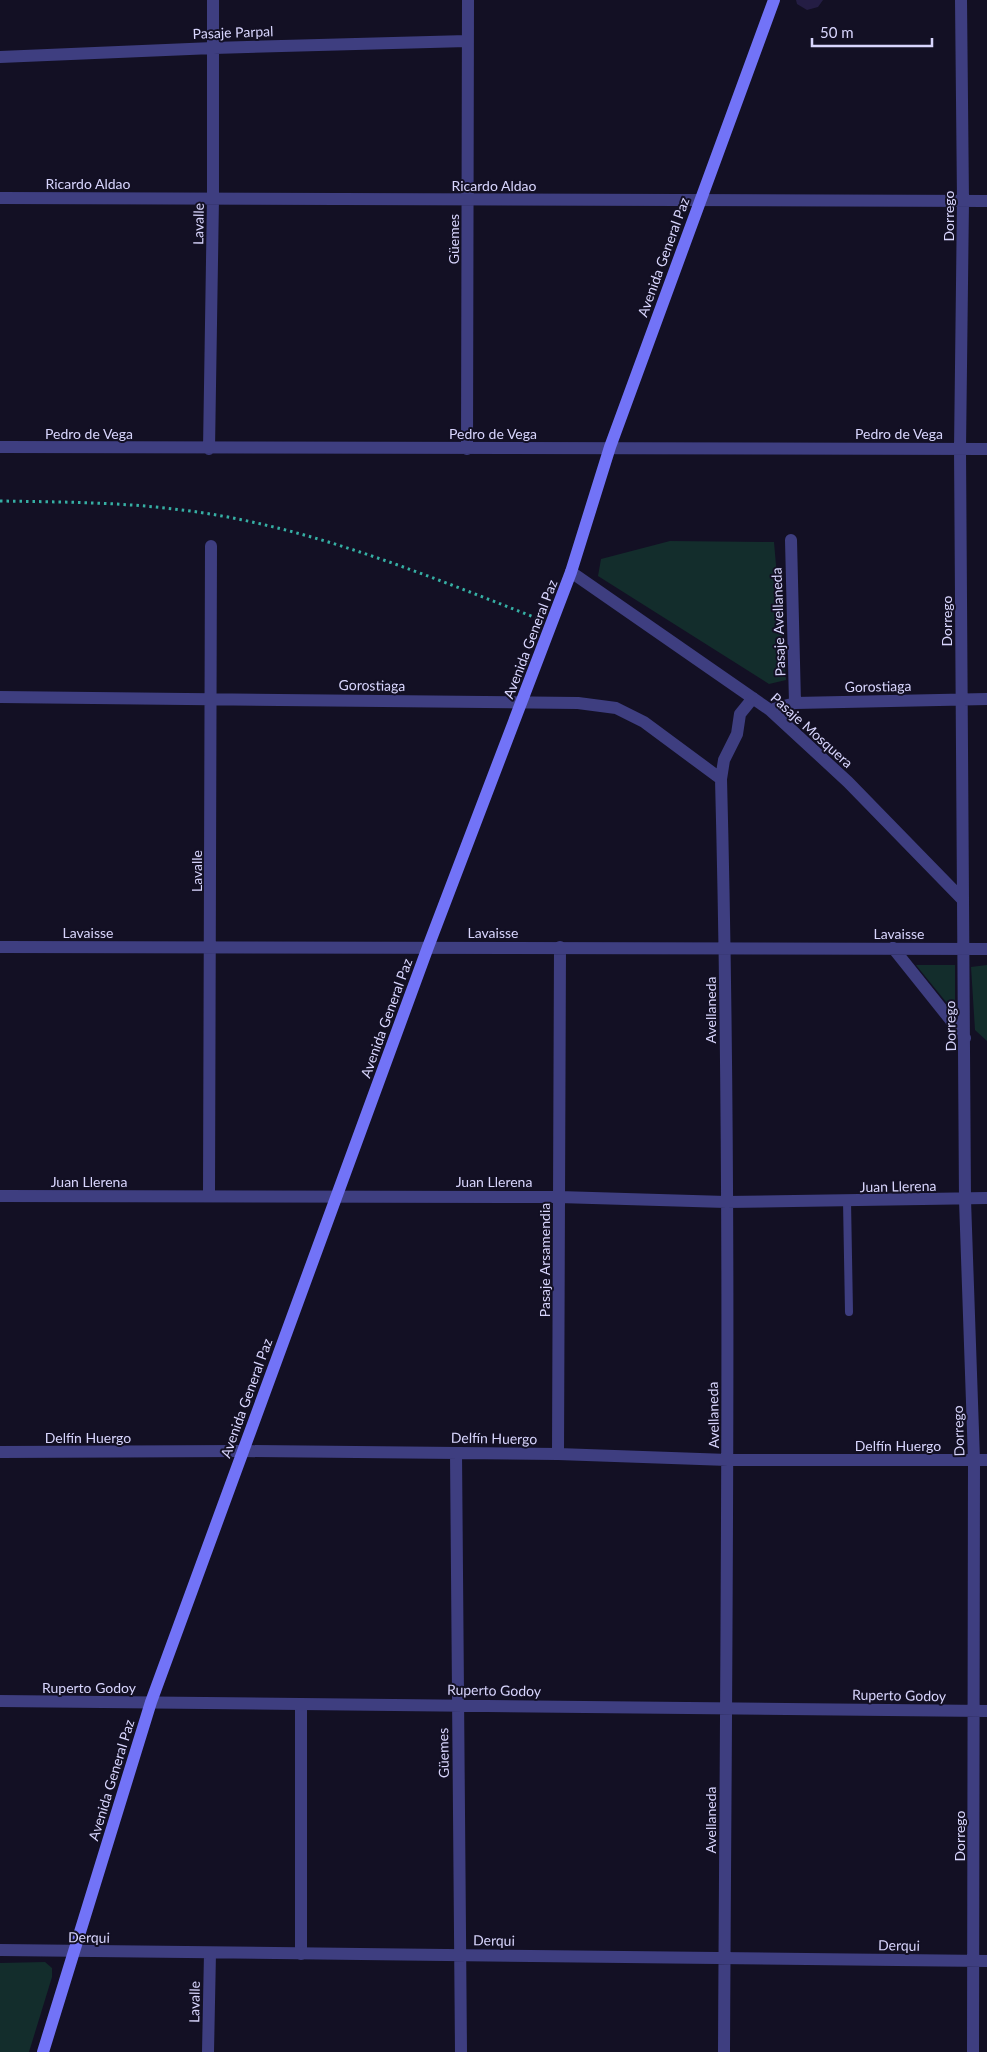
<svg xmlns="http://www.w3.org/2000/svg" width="987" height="2052" viewBox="0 0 987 2052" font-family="Lato,sans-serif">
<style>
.green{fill:#132d2c}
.building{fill:#241d44}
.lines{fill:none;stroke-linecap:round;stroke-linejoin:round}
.path{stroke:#36afa4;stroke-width:3;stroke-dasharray:2.5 4;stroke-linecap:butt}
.service{stroke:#3e3e80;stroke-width:8}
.pedestrian{stroke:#3e3e80;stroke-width:12}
.minor{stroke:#3e3e80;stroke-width:12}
.secondary{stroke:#7273f7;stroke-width:12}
.labels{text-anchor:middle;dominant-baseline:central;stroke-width:4;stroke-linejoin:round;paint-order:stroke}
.street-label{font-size:14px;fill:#d8d5fd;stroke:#131024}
</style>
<rect width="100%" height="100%" fill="#131024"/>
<path class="green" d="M670,541L774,542L786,680L769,684L598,576L601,559Z
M916,965H955V1013Z
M987,965V1041L975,1030L971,967Z
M45,1962L52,1968V1977L29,2052H0V1963Z"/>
<path class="building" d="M796,0H823L818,7L807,10L797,4Z"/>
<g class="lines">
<path class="path" d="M0,501C58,502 116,502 174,509C301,523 421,573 539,619"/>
<path class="service" d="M847,1201L849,1312"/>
<path class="pedestrian" d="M301,1954V1704"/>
<path class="minor" d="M961,0L963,201L960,449L965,1200L974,1460L973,2052
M0,57L213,48L467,41
M0,198L987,201
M0,447L987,449
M209,449L213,198V0
M467,449L468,0
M791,540L795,703
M571,572L770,710L848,782L963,900
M0,697L578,703L616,708L644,722L721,779
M770,710L795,703L987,699
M0,947L987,949
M893,948L965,1038
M0,1196L559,1197L726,1202L987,1198
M209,1196L211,546
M0,1452L242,1451L558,1454L728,1460H987
M456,1453L461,2052
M558,1454L560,947
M0,1701L987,1711
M0,1950L987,1961
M208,2052L210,1953
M724,2052C726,1628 732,1203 721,779L724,760L737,734L740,714L753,698"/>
<path class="secondary" d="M43,2052L151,1702L428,947L571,572L610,447L774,0"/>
</g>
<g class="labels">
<g class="street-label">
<text transform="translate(233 32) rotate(-2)">Pasaje Parpal</text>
<text x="88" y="183">Ricardo Aldao</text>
<text x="494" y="185">Ricardo Aldao</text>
<text transform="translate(948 216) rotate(-90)">Dorrego</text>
<text transform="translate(198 224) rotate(-89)">Lavalle</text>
<text transform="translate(453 239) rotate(-90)">Güemes</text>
<text transform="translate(663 257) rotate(-70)">Avenida General Paz</text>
<text x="89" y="433">Pedro de Vega</text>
<text x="493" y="433">Pedro de Vega</text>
<text x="899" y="433">Pedro de Vega</text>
<text transform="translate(946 621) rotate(-90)">Dorrego</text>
<text transform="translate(778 622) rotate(-92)">Pasaje Avellaneda</text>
<text transform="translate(530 639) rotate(-69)">Avenida General Paz</text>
<text transform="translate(372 685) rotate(1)">Gorostiaga</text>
<text transform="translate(878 686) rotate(-1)">Gorostiaga</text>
<text transform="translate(812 730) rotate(42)">Pasaje Mosquera</text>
<text transform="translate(196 871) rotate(-90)">Lavalle</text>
<text x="88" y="932">Lavaisse</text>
<text x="493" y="932">Lavaisse</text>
<text x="899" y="933">Lavaisse</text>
<text transform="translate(710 1010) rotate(-90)">Avellaneda</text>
<text transform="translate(386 1018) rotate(-70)">Avenida General Paz</text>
<text transform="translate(950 1026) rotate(-91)">Dorrego</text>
<text x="89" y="1181">Juan Llerena</text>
<text x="494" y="1181">Juan Llerena</text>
<text transform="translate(898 1186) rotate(-1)">Juan Llerena</text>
<text transform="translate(544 1260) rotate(-90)">Pasaje Arsamendia</text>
<text transform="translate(246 1398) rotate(-70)">Avenida General Paz</text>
<text transform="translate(713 1415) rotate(-91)">Avellaneda</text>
<text transform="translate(958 1431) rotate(-92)">Dorrego</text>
<text x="88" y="1437">Delfín Huergo</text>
<text transform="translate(494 1438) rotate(1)">Delfín Huergo</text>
<text x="898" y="1445">Delfín Huergo</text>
<text x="89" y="1687">Ruperto Godoy</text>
<text transform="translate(494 1690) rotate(1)">Ruperto Godoy</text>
<text transform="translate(899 1695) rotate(1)">Ruperto Godoy</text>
<text transform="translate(443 1753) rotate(-91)">Güemes</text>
<text transform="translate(111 1780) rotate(-73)">Avenida General Paz</text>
<text transform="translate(710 1820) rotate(-90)">Avellaneda</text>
<text transform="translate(959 1836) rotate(-90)">Dorrego</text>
<text transform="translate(89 1937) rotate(1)">Derqui</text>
<text transform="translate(494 1940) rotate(1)">Derqui</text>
<text transform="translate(899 1945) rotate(1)">Derqui</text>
<text transform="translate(194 2002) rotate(-89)">Lavalle</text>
</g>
</g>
<path d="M812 38v8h120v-8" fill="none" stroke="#d8d5fd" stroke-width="2.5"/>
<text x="820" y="38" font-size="15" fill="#d8d5fd" stroke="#131024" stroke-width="4" paint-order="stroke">50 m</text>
</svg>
